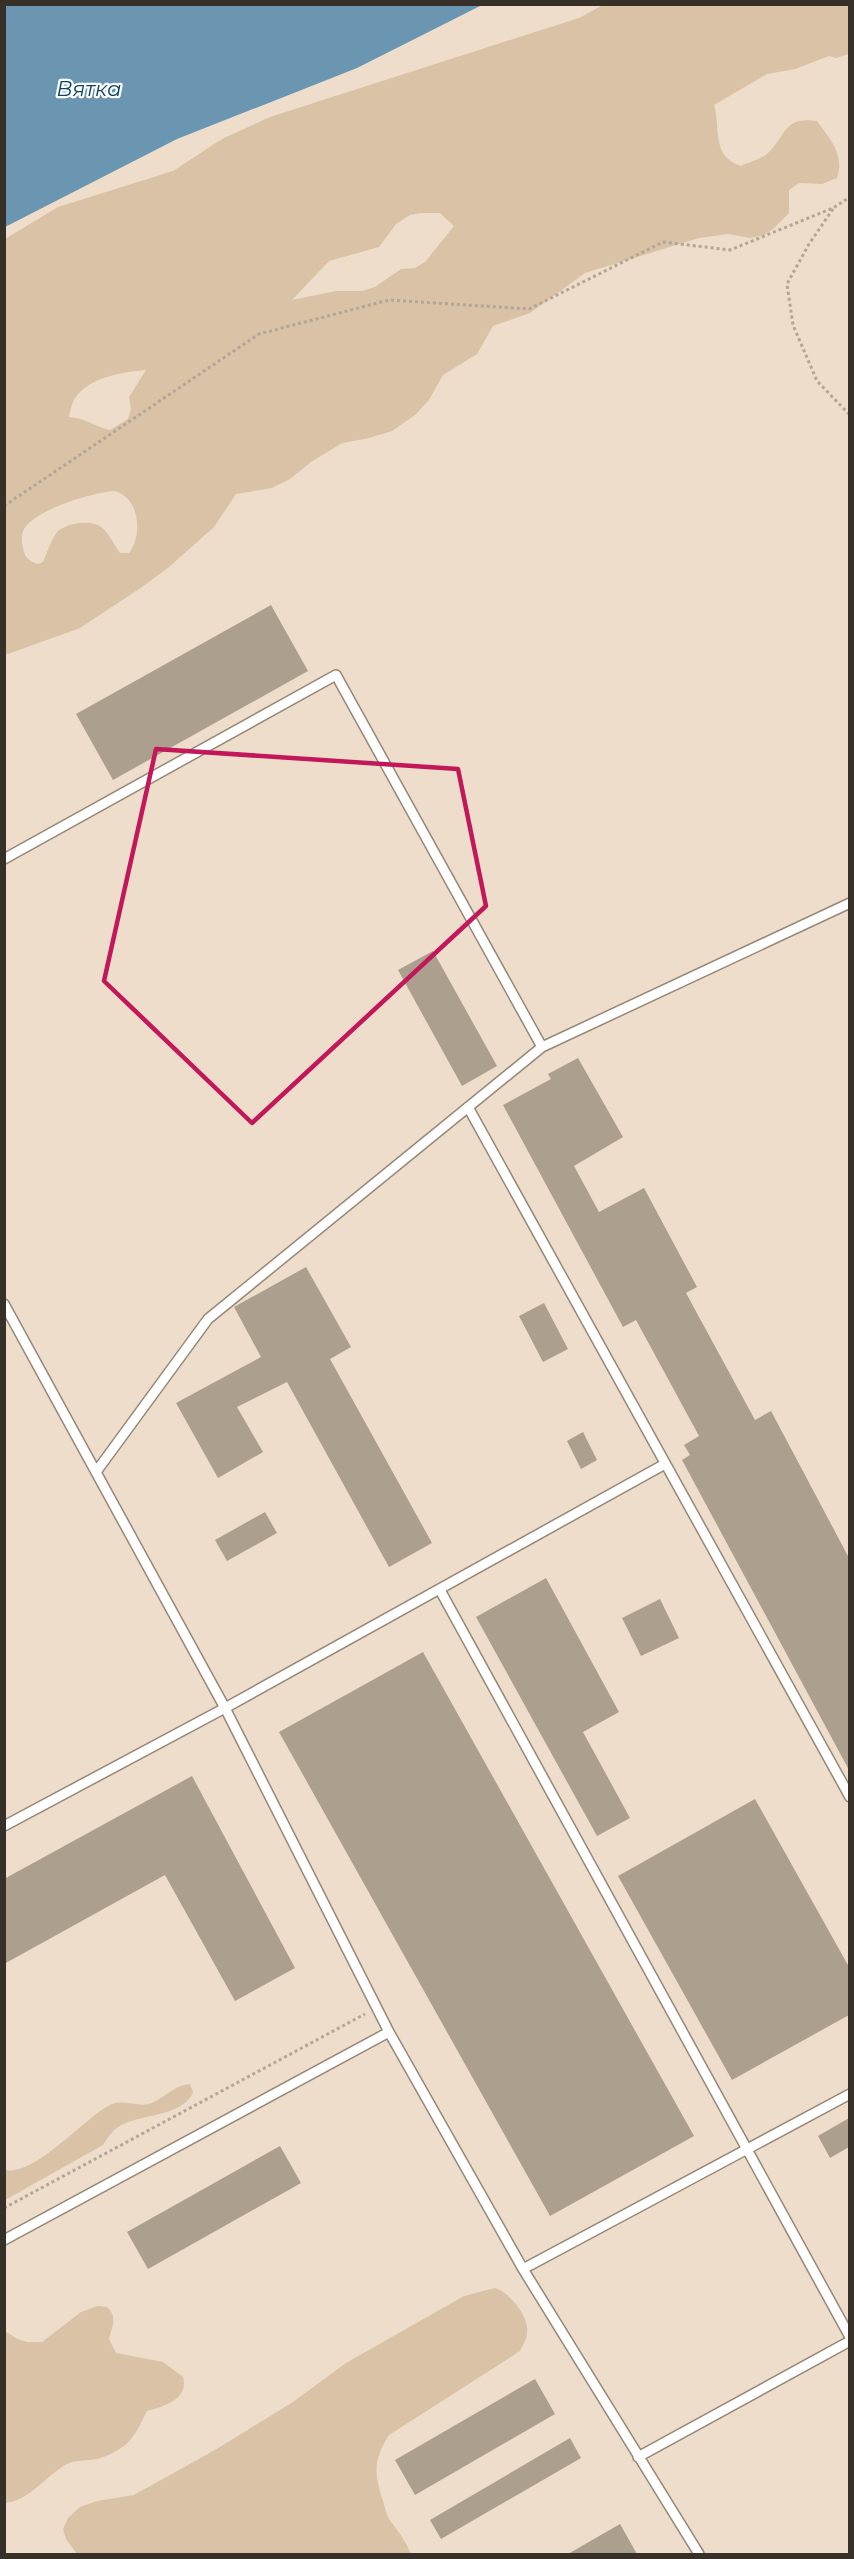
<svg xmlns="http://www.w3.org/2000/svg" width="854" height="2559" viewBox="0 0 854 2559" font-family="Montserrat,sans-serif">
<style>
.green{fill:#d9c2a5;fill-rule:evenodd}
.water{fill:#6a96b1}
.building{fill:#ad9f8d}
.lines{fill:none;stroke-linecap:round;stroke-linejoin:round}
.lane-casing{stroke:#968877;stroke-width:12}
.path{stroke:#b3a697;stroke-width:3;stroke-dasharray:3 3;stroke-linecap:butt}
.lane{stroke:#fff;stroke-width:9}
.marked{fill:none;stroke:#c2185b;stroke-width:4.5;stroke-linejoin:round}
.labels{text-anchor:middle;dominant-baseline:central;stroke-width:4.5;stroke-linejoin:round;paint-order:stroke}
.water-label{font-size:21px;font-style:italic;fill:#0d4663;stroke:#fff}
</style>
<rect width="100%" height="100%" fill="#edddca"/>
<path class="green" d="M605,4L849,5V54L836,58L829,56L795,69L767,74L714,105C721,130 711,156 741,166C749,162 762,159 768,153C787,135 783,116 817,121C830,139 845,155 837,178L822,184L799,183L789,190V213L773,229L764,235L750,238L728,234L699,238L585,273L530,313L493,326L477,354L443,375L429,400L415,415L392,431L369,438L342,443L311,462L290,479L272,488L236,494L214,527L169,567L142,587L80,628L5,655V239L58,207L173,171L222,139L270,117L579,18ZM421,213H440L454,226L425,262L415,268L401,269L375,287L362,291H336L292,300L329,261L379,247L396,224L410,215ZM146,370L129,397L131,409L128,419L110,430C93,426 88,419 69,417C70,411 72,403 75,398C90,377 122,372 146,370ZM114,491C140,497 143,535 129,553H120C114,545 109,533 101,527C91,519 66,523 57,532C51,540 47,553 43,562L38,564C30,562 24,557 23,548C21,541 21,532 26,526C42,508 90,493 114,491Z
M190,2084L193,2092C184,2117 137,2114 118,2127C111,2132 107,2139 103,2145L5,2200V2170C33,2177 83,2120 108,2106C121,2098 135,2107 149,2104C164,2099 174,2085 190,2084Z
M495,2288C509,2292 530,2317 527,2333C527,2339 522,2346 520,2351L389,2435C373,2460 374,2474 383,2501C385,2507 386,2514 389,2519C399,2533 404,2538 411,2554H77L66,2539L63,2529L68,2518L80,2507L97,2501L134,2495L215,2450L293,2402L346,2363L464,2296Z
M98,2306L107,2307C118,2317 112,2326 109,2339L116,2353L163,2362L183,2377C189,2399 165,2406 147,2411C140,2424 136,2436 124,2446C114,2453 102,2459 90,2460C81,2461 75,2460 67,2464C47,2474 30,2501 5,2503V2331L17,2339L27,2342H42L81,2312Z"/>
<path class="water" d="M5,4H482V5L357,68L177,139L5,227Z"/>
<path class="building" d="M271,605L308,671L113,780L76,714Z
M433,951L497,1066L462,1086L398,970Z
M578,1058L623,1137L574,1166L599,1212L644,1188L697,1287L686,1293L755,1420L771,1411L849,1558V1770L682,1460L690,1455L684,1445L699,1436L636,1320L623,1327L503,1105L551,1079L548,1074Z
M306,1267L351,1347L330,1359L432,1543L389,1567L287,1382L237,1407L263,1452L218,1478L176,1403L261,1357L234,1307Z
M544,1303L568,1349L543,1362L519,1316Z
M583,1432L597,1460L581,1469L567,1441Z
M265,1512L277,1533L227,1561L215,1540Z
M546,1578L619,1712L583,1732L630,1818L597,1836L476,1617Z
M660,1599L679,1638L641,1656L622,1618Z
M423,1652L694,2136L550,2216L279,1732Z
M192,1776L295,1968L235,2001L165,1875L4,1964V1879Z
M755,1799L849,1967V2015L732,2080L618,1876Z
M849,2118V2147L830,2158L818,2136Z
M280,2146L301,2183L148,2269L127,2232Z
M535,2379L555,2414L415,2495L395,2460Z
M570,2438L581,2458L441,2539L430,2520Z
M620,2524L637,2554H568Z"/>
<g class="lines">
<defs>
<path id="lane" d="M4,859L336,675L542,1047
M468,1107L850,1797
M4,1304L225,1708L389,2032L523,2269L699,2554
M96,1472L208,1319L542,1047L850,903
M440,1590L850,2337
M4,1826L225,1708L665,1464
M4,2240L389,2032
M523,2269L850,2094
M638,2457L850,2341"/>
</defs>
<use href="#lane" class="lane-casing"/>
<path class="path" d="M833,209L809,244L787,284L793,325L817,381L850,415
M4,506L259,334L389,300L529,309L663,242L730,250L833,208L850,197
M4,2208L365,2014"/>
<use href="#lane" class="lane"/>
</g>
<path class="marked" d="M156,749L458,769L486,906L252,1123L104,981Z"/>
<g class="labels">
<g class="water-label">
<text x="89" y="88">Вятка</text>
</g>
</g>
<rect width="854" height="2559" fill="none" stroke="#363029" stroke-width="12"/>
</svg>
